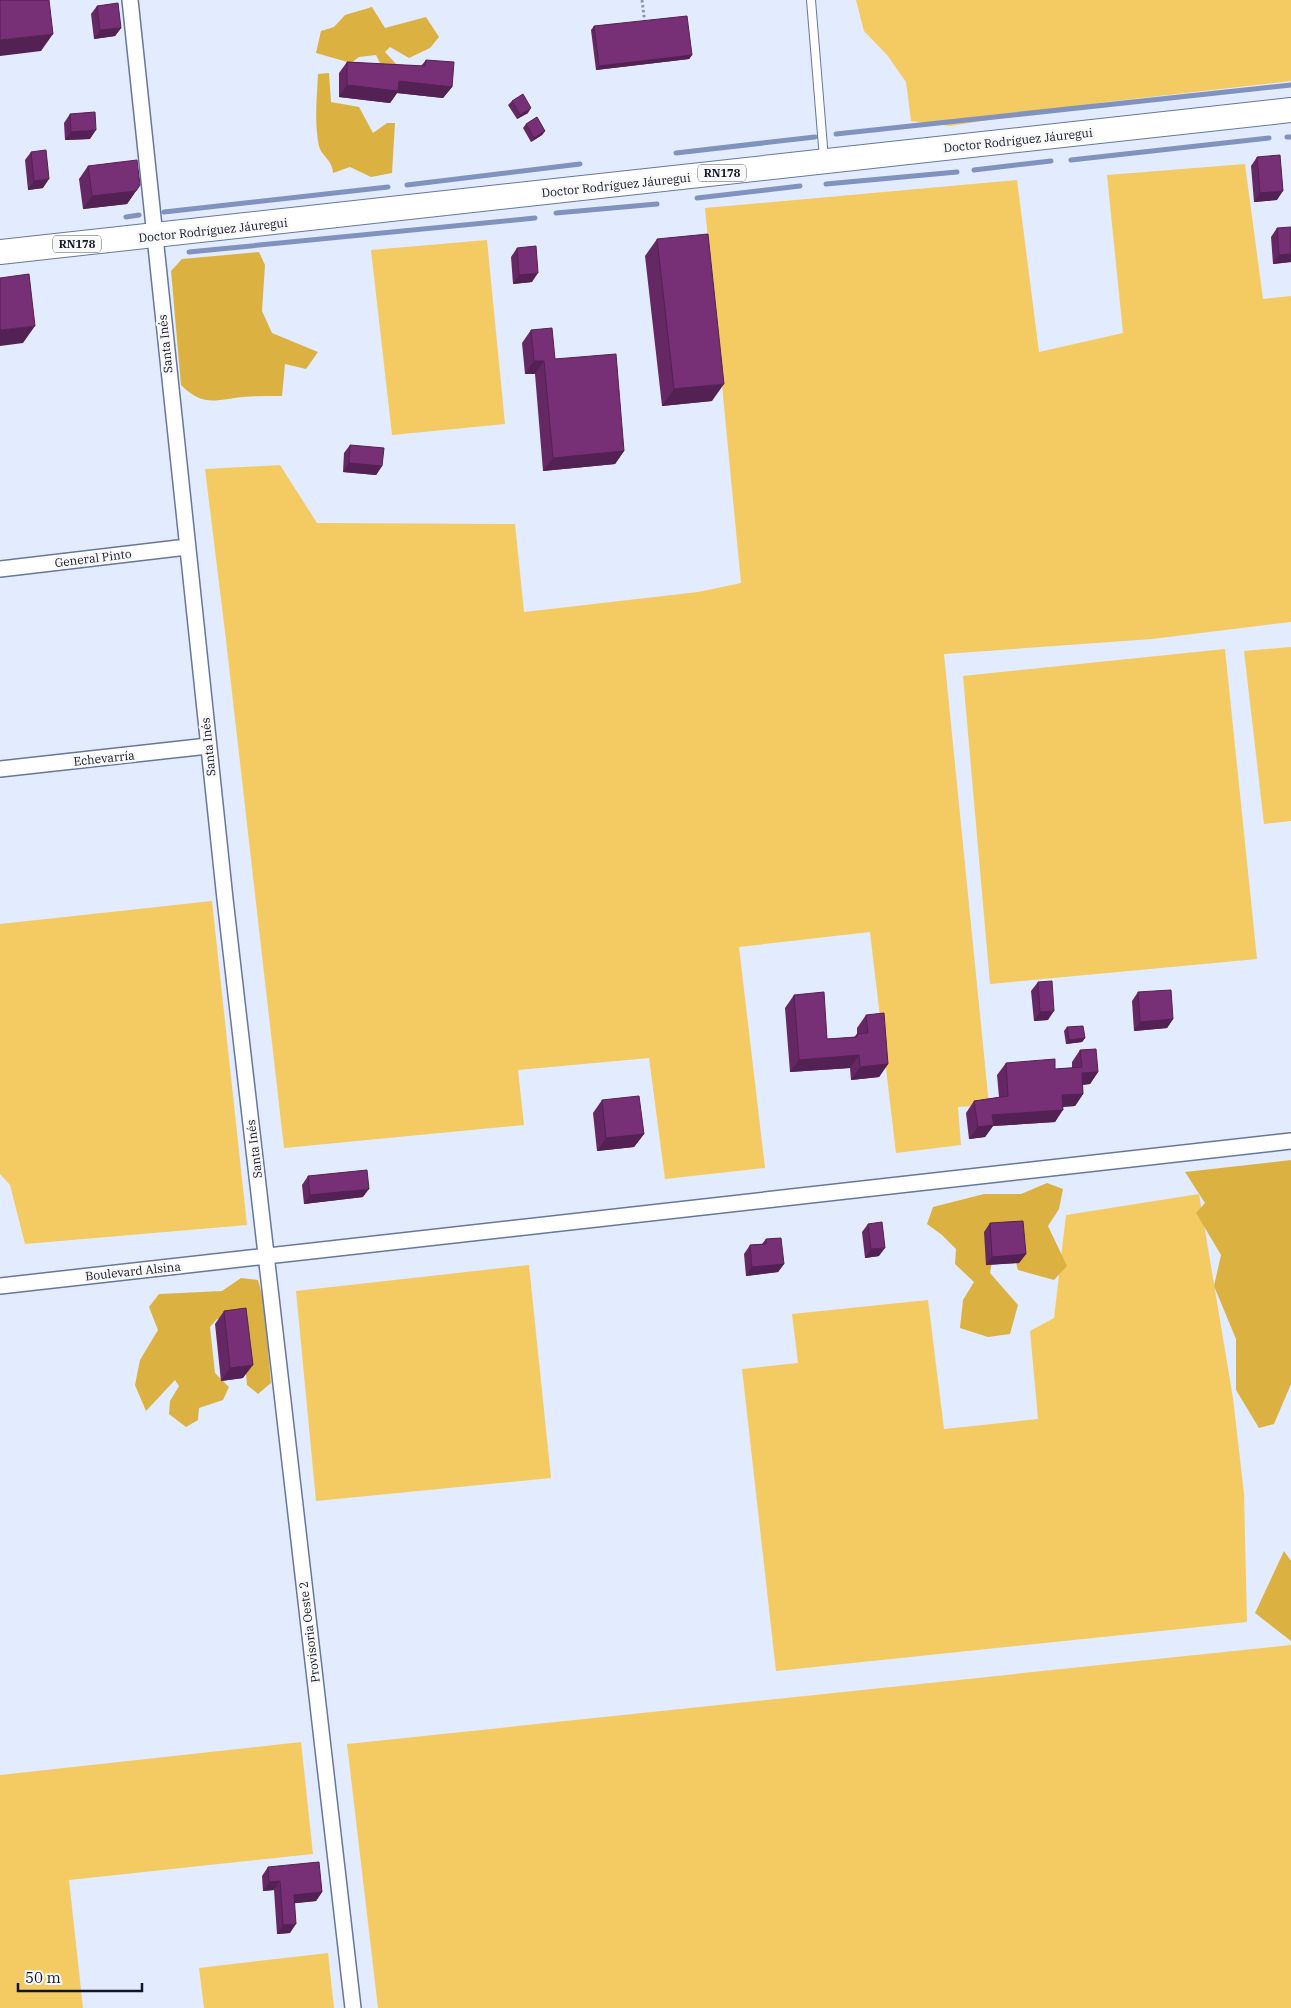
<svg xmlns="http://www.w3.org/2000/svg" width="1291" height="2008" viewBox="0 0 1291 2008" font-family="'IBM Plex Serif',serif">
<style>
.green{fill:#f4cb63}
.forest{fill:#dbb241}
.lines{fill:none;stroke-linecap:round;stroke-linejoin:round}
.stream{stroke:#8192be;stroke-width:5}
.service-casing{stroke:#6676a0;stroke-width:10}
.minor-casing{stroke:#6676a0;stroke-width:18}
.primary-casing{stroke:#6676a0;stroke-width:26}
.path{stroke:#8f97a8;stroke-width:3;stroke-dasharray:2.5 2.5;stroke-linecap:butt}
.service{stroke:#fff;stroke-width:8}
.minor{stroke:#fff;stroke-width:15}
.primary{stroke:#fff;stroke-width:24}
.wall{fill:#662865}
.shaded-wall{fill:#532153}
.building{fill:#772f76;stroke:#532153}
.labels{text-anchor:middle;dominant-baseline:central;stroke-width:5;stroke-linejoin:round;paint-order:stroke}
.shield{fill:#f8f8f8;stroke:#565a66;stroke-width:1}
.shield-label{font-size:11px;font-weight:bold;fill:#111727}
.street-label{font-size:12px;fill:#111727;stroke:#f8f8f8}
</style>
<rect width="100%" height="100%" fill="#e3ebfe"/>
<path class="green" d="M856,0H1291V81L1106,102L950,126L911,121L906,82L887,55L864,31Z
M1245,164L1263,299L1291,296V622L1152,639L944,654L989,1105L958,1107L961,1145L896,1153L870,932L739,947L765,1168L665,1179L649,1058L518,1070L524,1125L284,1148L226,640L205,469L280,465L317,523L515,524L524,612L698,592L741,583L705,208L1017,180L1039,352L1123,333L1107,175Z
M487,240L505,424L392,435L371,250Z
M1291,647V821L1264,824L1244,651Z
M1225,649L1257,959L990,984L963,676Z
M212,901L247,1225L25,1244L10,1185L0,1174V924Z
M1199,1194L1233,1398L1244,1494L1247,1622L776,1671L742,1369L798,1363L792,1314L928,1300L944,1429L1038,1419L1030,1331L1054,1318L1066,1215Z
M529,1265L551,1478L316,1501L296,1291Z
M1291,1645V2008H378L347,1744Z
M301,1742L313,1854L69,1880L83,2008H0V1775Z
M328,1953L334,2008H204L199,1968Z"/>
<path class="forest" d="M372,7L385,28L426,17L439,37L430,48L409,58L390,47L385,52L398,66L384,71L376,55L359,57L351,63L316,53L321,31L334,27L345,15Z
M329,73L331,102L359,107L373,133L387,123H395L392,173L371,177L350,167L333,173C332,159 322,157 319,146C314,124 317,96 318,74Z
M259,252L265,265L262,311L272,333L318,352L306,369L285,364L282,396C269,396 256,396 243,397C215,400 203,407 181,385L171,271L182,259Z
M1291,1160V1384L1274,1424L1259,1428L1236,1390V1339L1214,1286L1221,1255L1196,1213L1205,1203L1185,1172Z
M1047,1183L1063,1189L1059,1209L1048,1226L1067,1266L1054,1280L1018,1270L1007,1230L992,1262L990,1273L1018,1305L1010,1334L988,1337L960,1328L963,1300L974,1282L955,1264L956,1249L942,1235L927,1224L933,1207L984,1194H1021Z
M241,1278L258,1280L264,1302L271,1383L258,1394L247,1385L242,1327L232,1317L217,1319L210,1327L215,1373L229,1387L223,1400L199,1408L198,1420L186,1427L169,1414L170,1401L179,1386L175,1380L146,1411L135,1385L140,1360L158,1330L149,1307L159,1294L222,1291Z
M1284,1551L1291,1561V1641L1255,1613Z"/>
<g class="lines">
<path class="stream" d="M836,134L1291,85
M1287,137H1291
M676,153L815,137
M1071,160L1269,138
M974,170L1051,161
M826,184L957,172
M407,185L580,164
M697,198L800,186
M164,212L388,187
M556,213L657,204
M126,217L139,215
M189,252L535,218"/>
<defs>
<path id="service" d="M811,0L824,159"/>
<path id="minor" d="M130,0L225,899L353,2008
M0,569L187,547
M0,769L208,746
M0,1286L1291,1141"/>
<path id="primary" d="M0,252L1291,110"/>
</defs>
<use href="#service" class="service-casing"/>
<use href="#minor" class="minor-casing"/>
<use href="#primary" class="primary-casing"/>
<path class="path" d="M642,0L645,24"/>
<use href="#service" class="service"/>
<use href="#minor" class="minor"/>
<use href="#primary" class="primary"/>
</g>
<path class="wall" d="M97,6L121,28L115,36L94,39L91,14Z
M594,26L692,55L689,59L596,70L591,30Z
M426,60L452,87L443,98L397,93L390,103L339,97V73L347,62L421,66Z
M512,101L528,113L517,119L508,105Z
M70,114L90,139L65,140L64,123Z
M526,124L545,131L542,135L531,142L523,128Z
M31,152L43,188L28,190L25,160Z
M1257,157L1277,200L1254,202L1251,166Z
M88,166L140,185L127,204L83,209L79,179Z
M1277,228L1291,262L1273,264L1271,237Z
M657,239L712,401L662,406L645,256Z
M517,248L532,282L513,284L511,257Z
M531,330L555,359L624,451L615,464L543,471L535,374H525L522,343Z
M350,445L382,466L376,475L343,472L344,453Z
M1038,982L1048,1020L1034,1021L1031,991Z
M1138,992L1173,1019L1167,1028L1134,1031L1132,1001Z
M794,995L827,1039L854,1037L857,1034V1028L866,1015L888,1064L879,1077L851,1080L850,1068L790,1072L785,1008Z
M1067,1027L1085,1038L1082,1042L1066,1044L1064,1031Z
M1080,1050L1098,1072L1090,1084L1083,1085V1094L1075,1106L1063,1107L1055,1122L993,1126L985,1137L969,1139L966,1113L974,1101L999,1097L997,1075L1006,1063L1055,1069L1072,1068V1062Z
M602,1100L644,1134L634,1147L597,1151L593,1113Z
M308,1176L363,1197L304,1204L302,1185Z
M990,1223L1026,1254L1019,1263L986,1265L984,1232Z
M868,1224L879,1256L865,1258L862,1232Z
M766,1239L784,1264L778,1272L746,1276L744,1254L750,1245L762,1244Z
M224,1311L243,1378L221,1381L215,1324Z
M268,1867L322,1892L316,1901L295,1903L290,1933L277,1934L274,1890L263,1891L262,1876Z"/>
<path class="shaded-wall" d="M121,28L115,36L94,39L100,30Z
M53,34L41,51L0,56V40Z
M692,55L689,59L596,70L599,66Z
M399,81L452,87L443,98L397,93L390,103L339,97L347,85Z
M531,108L528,113L517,119L520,115Z
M96,130L90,139L65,140L71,132Z
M545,131L542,135L531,142L534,138Z
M49,179L43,188L28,190L34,181Z
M136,191L127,204L83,209L92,196Z
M1283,191L1277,200L1254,202L1260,193Z
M1291,254V262L1273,264L1279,255Z
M538,273L532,282L513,284L519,275Z
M35,326L23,343L0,346V330Z
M534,361H544L535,374H525Z
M724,384L712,401L662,406L674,389Z
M624,451L615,464L543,471L553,458Z
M349,463L382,466L376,475L343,472Z
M1054,1011L1048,1020L1034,1021L1040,1012Z
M1173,1019L1167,1028L1134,1031L1140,1022Z
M1085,1038L1082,1042L1066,1044L1069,1040Z
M859,1055L850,1068L790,1072L799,1060Z
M888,1064L879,1077L851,1080L860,1067Z
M1098,1072L1090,1084L1074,1085L1082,1073Z
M1083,1094L1075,1106L1054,1107L1062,1095Z
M1063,1110L1055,1122L993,1126L985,1137L969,1139L978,1127L992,1115Z
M644,1134L634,1147L597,1151L606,1138Z
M369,1189L363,1197L304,1204L310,1195Z
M885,1248L879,1256L865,1258L871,1249Z
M1026,1254L1019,1263L986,1265L992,1257Z
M784,1264L778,1272L746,1276L752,1267Z
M253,1365L243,1378L221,1381L230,1368Z
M280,1881L274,1890L263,1891L269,1882Z
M322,1892L316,1901L288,1904L294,1895Z
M296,1924L290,1933L277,1934L283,1925Z"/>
<path class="building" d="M0,0H49L53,34L0,40Z
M118,3L121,28L100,30L97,6Z
M687,16L692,55L599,66L594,26Z
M426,60L454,62L452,87L399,81L398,91L347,85V62L425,66Z
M523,94L531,108L520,115L512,101Z
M95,112L96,130L71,132L70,114Z
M537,117L545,131L534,138L526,124Z
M46,150L49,179L34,181L31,152Z
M1280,155L1283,191L1260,193L1257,157Z
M137,160L140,185L136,191L92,196L88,166Z
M1291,227V254L1279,255L1277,228Z
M708,234L724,384L674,389L657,239Z
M536,246L538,273L519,275L517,248Z
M29,274L35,326L0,330V278Z
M552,328L555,359L616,354L624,451L553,458L544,361H534L531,330Z
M350,445L384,448L382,466L349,463Z
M1052,981L1054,1011L1040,1012L1038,982Z
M1171,990L1173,1019L1140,1022L1138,992Z
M824,992L827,1039L857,1037V1034L868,1033L866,1015L884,1013L888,1064L860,1067L859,1055L799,1060L794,995Z
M1083,1026L1085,1038L1069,1040L1067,1027Z
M1096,1049L1098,1072L1082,1073L1083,1094L1062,1095L1063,1110L992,1115L994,1125L978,1127L974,1101L1008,1096L1006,1063L1055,1059V1069L1082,1067L1080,1050Z
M639,1096L644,1134L606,1138L602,1100Z
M367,1170L369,1189L310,1195L308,1176Z
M1023,1221L1026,1254L992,1257L990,1223Z
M882,1222L885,1248L871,1249L868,1224Z
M781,1238L784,1264L752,1267L750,1245L766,1244V1239Z
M246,1308L253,1365L230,1368L224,1311Z
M319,1862L322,1892L294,1895L296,1924L283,1925L280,1881L269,1882L268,1867Z"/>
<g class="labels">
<g class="shield">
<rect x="698" y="164.5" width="48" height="17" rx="4"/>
<rect x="53" y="235.5" width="48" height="17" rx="4"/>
</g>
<g class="shield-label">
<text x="722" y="173">RN178</text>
<text x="77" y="244">RN178</text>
</g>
<g class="street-label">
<text transform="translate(1018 140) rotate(-6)">Doctor Rodríguez Jáuregui</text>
<text transform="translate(616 185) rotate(-6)">Doctor Rodríguez Jáuregui</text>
<text transform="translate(213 230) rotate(-6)">Doctor Rodríguez Jáuregui</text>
<text transform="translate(165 344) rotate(-96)">Santa Inés</text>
<text transform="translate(93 558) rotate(-7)">General Pinto</text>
<text transform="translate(208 747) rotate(-96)">Santa Inés</text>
<text transform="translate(104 758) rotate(-6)">Echevarría</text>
<text transform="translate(254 1149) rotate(-97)">Santa Inés</text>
<text transform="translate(133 1271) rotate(-6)">Boulevard Alsina</text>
<text transform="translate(309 1632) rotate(-97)">Provisoria Oeste 2</text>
</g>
</g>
<path d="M18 1983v8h124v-8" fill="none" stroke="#111727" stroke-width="2.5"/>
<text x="25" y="1983" font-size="15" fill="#111727" stroke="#f8f8f8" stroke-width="4" paint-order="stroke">50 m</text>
</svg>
